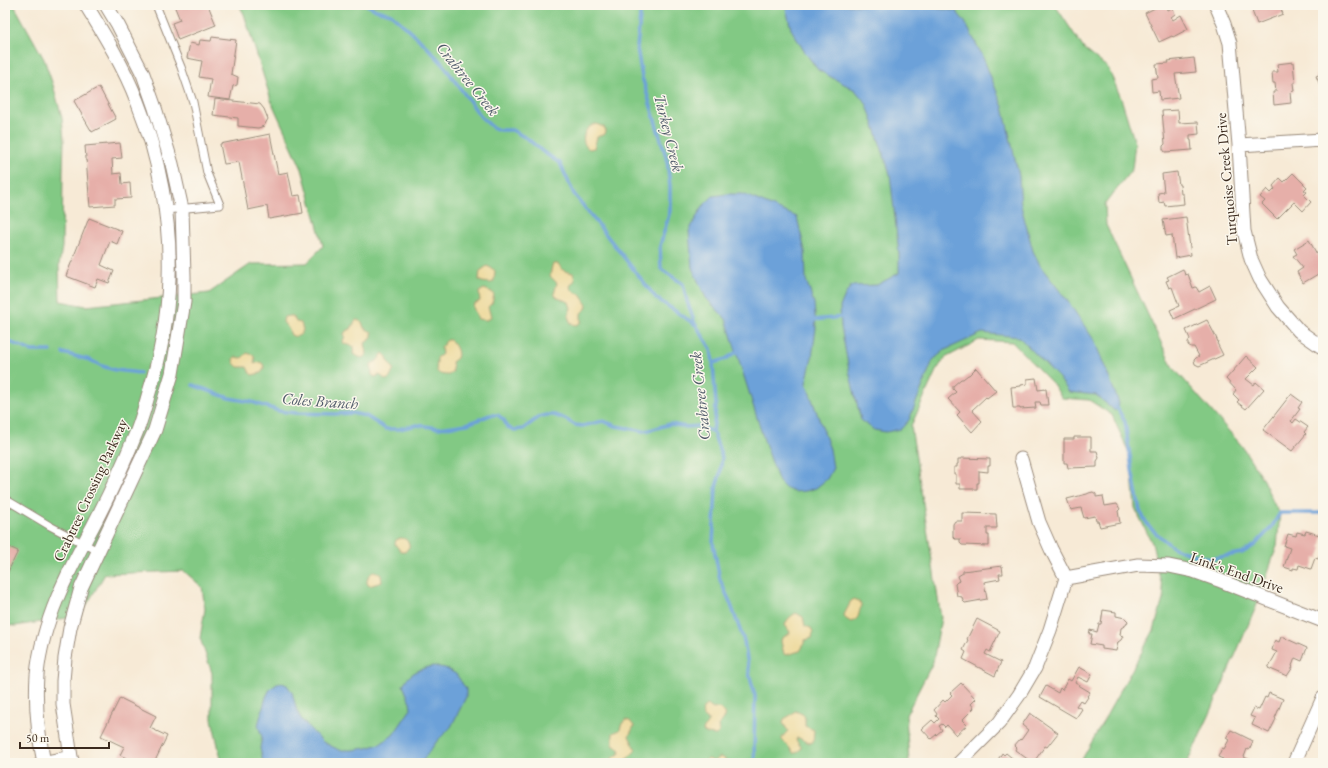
<svg xmlns="http://www.w3.org/2000/svg" width="1328" height="768" viewBox="0 0 1328 768" font-family="'EB Garamond',serif">
<style>
.green{fill:#82c984;stroke:#5e7a51}
.sand{fill:#eeda9e;stroke:#94825e}
.water{fill:#6ca1d9;stroke:#54667c}
.lines{fill:none;stroke-linecap:round;stroke-linejoin:round}
.stream{stroke:#6ca1d9;stroke-width:3.5}
.building{fill:#e6afa9}
.lane-casing{stroke:#998a7a;stroke-width:9}
.street-casing{stroke:#998a7a;stroke-width:15}
.lane{stroke:#fff;stroke-width:7}
.street{stroke:#fff;stroke-width:13}
.labels{text-anchor:middle;dominant-baseline:central;stroke-width:3;stroke-linejoin:round;paint-order:stroke}
.street-label{font-size:15px;fill:#3b2a1e;stroke:#fbf7ec}
.water-label{font-size:16px;font-style:italic;fill:#4f5a69;stroke:#fbf7ec}
</style>
<rect width="100%" height="100%" fill="#fbf7ec"/>
<filter id="ink" filterUnits="userSpaceOnUse"><feTurbulence type="fractalNoise" baseFrequency=".025" numOctaves="2"/><feDisplacementMap in="SourceGraphic" scale="8" xChannelSelector="R" yChannelSelector="G"/><feConvolveMatrix kernelMatrix="1 2 1 2 8 2 1 2 1" color-interpolation-filters="sRGB"/></filter>
<filter id="wash" filterUnits="userSpaceOnUse"><feTurbulence type="fractalNoise" baseFrequency=".012" numOctaves="4" result="noise"/><feDisplacementMap in="SourceGraphic" scale="16" xChannelSelector="R" yChannelSelector="G"/><feGaussianBlur stdDeviation="0.9" result="paint"/><feColorMatrix in="noise" values="0 0 0 0 0 0 0 0 0 0 0 0 0 0 0 0 0 1.4 0 .05"/><feComposite in="paint" operator="in"/></filter>
<g filter="url(#wash)">
<rect width="100%" height="100%" fill="#f7ead6"/>
<path class="green" d="M5,5H14L44,59L53,85L62,118L64,141L63,170L62,247L59,265L60,301L86,306L209,293L251,264L307,263L323,246L302,169L272,103L244,14L239,5H1055L1084,49L1108,68L1121,98L1135,143L1132,169L1105,204L1106,225L1172,366L1242,446L1262,478L1275,506L1280,513L1277,546L1256,607L1209,716L1187,763H1080L1154,630L1164,596L1152,543L1135,508L1130,455L1112,415L1089,400L1062,398L1053,384L1012,342L979,340L945,358L936,371L911,426L941,618L933,662L906,715L909,763H222L212,719V673L200,638L205,609L202,587L184,571L105,574L80,616L15,626L5,625Z"/>
<path class="sand" d="M596,124L604,127L606,131L605,134L597,137L594,148L589,149C578,141 585,126 596,124Z
M553,264H558L564,271L573,273L575,280L570,286C572,293 577,291 581,296C583,299 585,302 587,305L586,309L581,313V322L577,325L571,324L568,316L571,308L569,302L558,298L554,294L557,283L550,276L552,266Z
M487,266L493,269L495,271L494,281L491,283L482,282L479,280L480,271Z
M484,289L492,292L494,295L492,303L488,307L491,317L487,320L478,319L473,307L474,304L480,301L479,292Z
M289,316H293L296,322L301,323L303,330C301,336 296,338 291,335L288,328L283,322L284,317Z
M357,320L362,322L364,328L372,332V338L365,343L367,354L364,357L361,358L353,354L354,348L353,346L344,344L343,341L345,336L344,334L346,331L351,329L355,321Z
M447,340H450C454,343 460,352 457,358C456,359 453,361 452,362L453,371L449,375C437,375 435,372 437,362C437,360 437,359 437,358C438,356 441,356 442,354L441,347Z
M247,353L253,355L255,359L254,364L260,362L263,364L264,368L261,373L252,375L250,373L247,367H238L234,363L233,359L235,357L242,358Z
M383,353L387,357L389,363L394,369L390,378L386,380L380,375L375,377L372,375L371,364L377,361Z
M400,538C406,538 410,542 409,547L405,552H401L395,544L396,540Z
M375,571L381,575L382,582L369,586L367,583C367,578 369,574 375,571Z
M854,599L860,603L862,606C857,612 862,618 851,622L846,619L844,615C846,610 849,607 850,602Z
M796,613L803,617L805,626L811,628L813,632L812,638L805,640L802,648L800,651L786,655L784,654L781,641L782,638L789,634L790,632L785,625C787,619 791,616 796,613Z
M707,705L713,709L719,708L725,713L723,720L718,726L719,732L716,735L706,734L703,731L705,726L708,722V720L703,716C702,712 702,707 707,705Z
M795,711C806,715 805,715 805,726L814,730L813,742L810,743L799,738H797L796,740L801,747V749L796,753H793C792,751 790,749 789,747C782,739 778,741 788,731L783,723L784,719L791,715Z
M625,720L630,721L634,726L629,736L636,750L627,759V763H613L612,758L619,754L620,752L619,749L613,745V733L620,730L621,725Z
M720,757L725,759L726,763H704L706,760L709,759L714,762Z"/>
<path class="water" d="M785,5H912L956,11L965,22L982,55L1003,107L1019,176L1021,206L1033,251L1041,267L1067,300L1094,340L1107,372L1119,403L1118,408L1115,411L1096,395L1069,392L1059,378L1019,337L982,333L945,350L933,360L909,420L901,429L886,432L874,430L861,420L850,375L841,327L840,307L845,295L851,286L877,285L899,273V254L890,174L871,116L866,103L855,90L818,70L804,51L791,29Z
M727,194H743L797,217L805,251L806,280L814,303L816,328L812,358L806,383L830,449L833,468L827,479L816,488L806,491L794,492L785,488L779,482L764,440L726,319L706,298L692,268L689,231L702,207L713,196Z
M434,666L445,668L456,674L466,689V697L451,727L437,741L421,763H264L262,758L260,748L262,737L258,725L266,697L270,689L277,684L282,683L287,685L292,692L297,711L302,720L313,732L323,742L339,750H352L367,748L380,744L393,735L411,709L410,702L403,685C409,673 421,668 434,666Z"/>
<g class="lines">
<path class="stream" d="M367,5L376,10L391,14L408,29L427,47L442,63L481,117L492,127L499,130H512L528,139L543,152L560,163L574,194L656,298L696,325L711,349L713,363L716,406L713,432L722,457L720,474L716,487L713,543L720,580L730,602L744,641L750,677L755,696L754,748L755,763
M641,5L637,48L642,77L667,160L670,186V211L660,246L661,269L683,284L687,301L695,324
M812,320L844,317
M5,340L32,351H51
M63,353L90,360L102,366L115,370L140,373
M713,363L726,359L741,349
M193,385L229,398L252,402L279,411L296,413L335,414L352,413L366,416L386,429H399L417,425L439,428L467,424L490,415H498L504,420L507,427L514,430L523,429L539,417L546,415H554L565,419L575,425L582,426L603,421L616,426L643,431L650,430L670,424L686,427L700,426L713,432
M1115,404L1125,422L1132,470L1140,511L1149,527L1171,546L1181,551L1210,559L1242,553L1255,545L1271,528L1280,513H1323"/>
</g>
<g id="blocks">
<path class="building" d="M174,5H208L216,25L178,40L172,23L180,20Z
M1161,5H1166L1168,10L1172,8L1175,14L1171,17L1173,20L1181,15L1188,29L1173,37L1172,36L1159,42L1145,13Z
M1255,5H1279L1283,14L1257,24L1252,11L1257,9Z
M212,37L236,40L231,74L238,77L237,85L233,86L230,100L208,97L211,79L199,77L202,61L187,58L190,43L199,45L200,40L211,41Z
M1194,58L1196,72L1175,74L1179,98L1160,100L1159,91L1152,92L1151,79L1158,78L1156,64L1169,63L1168,61Z
M1293,62L1295,83H1293L1294,91L1290,92L1291,103L1274,105L1273,92H1276L1275,83H1273L1272,72H1278L1277,64Z
M1323,73V92L1316,76Z
M99,87L116,119L92,132L74,101Z
M215,99L260,104L264,109L268,119L264,126L258,128L238,126V118L213,115Z
M1178,110L1179,123L1198,122L1199,134L1190,135V140H1191L1192,150L1165,152L1163,149V146L1165,144L1162,111Z
M270,134L278,174L288,172L293,196L300,195L303,213L269,219L267,206L248,210L239,162L224,164L220,144Z
M120,143L122,158L112,159L113,174L121,173L122,184L130,183L131,198L115,199V205L90,207L85,146Z
M1177,172L1179,185H1180L1181,194H1183L1184,204L1165,206L1164,202L1159,203L1158,193L1164,192L1162,174Z
M1293,173L1307,187L1304,190L1307,192L1304,195L1311,202L1303,211L1294,202L1277,219L1262,204L1265,201L1260,197L1267,189L1271,193L1275,189L1273,186L1280,178L1284,182Z
M1186,217L1191,255L1175,258L1172,235L1166,236L1163,220Z
M89,218L122,231L117,244L110,241L101,265L114,271L109,283L98,279L95,287L66,276Z
M1309,240L1318,256L1323,253V271L1303,283L1297,272L1303,268L1293,256L1297,254L1294,249Z
M1183,269L1185,275L1188,274L1193,288L1196,287L1199,292L1210,286L1216,299L1174,319L1170,310L1179,306L1172,287L1169,288L1166,281L1169,280L1167,277Z
M1207,320L1215,335L1218,342L1217,343L1223,355L1199,366L1195,364L1194,360L1196,358L1199,356L1194,347H1191L1188,345V342L1190,339L1186,330Z
M1246,356L1258,367L1246,379L1254,385L1256,382L1264,389L1246,409L1237,402L1239,400L1233,394L1236,390L1226,379Z
M976,368L996,391L987,398L986,397L972,410L982,421L972,432L957,415L960,412L948,399L956,392L953,389V386L961,379H963L968,375H969Z
M1036,378L1038,390L1046,389L1048,405H1041L1040,402H1035L1036,408L1020,409V408H1013L1011,387L1021,386V385L1027,384V379Z
M1291,394L1302,402L1298,408L1300,409L1291,421L1293,423L1296,419L1308,427L1304,432L1306,434L1292,451L1263,430Z
M1074,437H1091V451H1097L1099,458L1097,461V467L1068,468L1067,463H1064V439H1074Z
M961,458L990,459V466H988V472L979,471V483H977V489H960V484H956V474H954V467H957V464H958V459H961Z
M1093,492L1096,494V497L1103,496L1105,506L1117,504L1120,509L1118,511L1120,523L1100,527L1098,521H1096L1095,516L1084,518L1081,508L1071,510L1067,499L1087,494L1089,493Z
M962,513L996,514L997,528H987V535H989V546L962,545L960,543V539H955L953,537V524L955,521H962Z
M1306,531L1323,536L1320,547L1322,548L1318,559L1315,558L1311,569L1299,565L1298,569L1293,568V570L1284,567L1290,548L1284,546L1288,534L1296,536L1297,532L1305,534Z
M5,545L18,551L5,578Z
M1002,566L1003,574H999L1000,579L984,582L987,599L965,603L963,601L962,597L957,596L955,584L957,582L960,581L958,576L963,573V571Z
M1103,610L1116,612V616L1125,618L1128,621L1126,625L1121,628L1120,635L1123,636L1121,640L1118,642L1116,651L1102,649V646L1090,644L1092,634H1089L1090,630L1097,632L1099,624H1101Z
M977,619L1000,631L990,652L987,650L985,654L1001,662L995,676L963,659L966,652L963,650L968,640L967,639Z
M1281,637H1285L1287,639L1307,648L1302,661L1295,658L1292,666L1293,667L1287,676L1268,668L1277,652L1272,650L1275,640L1279,642Z
M1079,667L1092,674L1088,682L1078,677L1075,683L1090,692L1087,696L1088,697L1084,703L1080,700L1076,706L1082,709L1076,718L1040,697L1046,686L1058,693L1060,688L1062,690L1068,679L1071,681Z
M961,683L976,699L971,704L974,708L962,720L967,725L956,735L947,725L945,727L942,724L939,726L942,730L931,739L922,729L932,720L935,723L939,719L936,716L937,714L934,710L943,700L945,702L952,695L950,693Z
M1269,693L1283,699L1275,718L1276,719L1269,733L1252,725L1255,718L1250,716L1254,708L1259,710L1265,697L1267,698Z
M120,698L156,716L150,728L167,736L154,763H136L120,755L124,747L101,736Z
M1030,713L1058,733L1047,747L1045,746L1033,763L1015,750L1016,748L1014,746L1020,739L1021,740L1028,730L1022,725Z
M1231,730L1253,741L1249,750L1247,749L1244,757L1256,763H1225L1222,762L1223,759L1218,757L1222,748L1224,749L1229,740L1226,738Z
M1002,753L1004,755L1006,753L1018,763H996Z"/>
</g>
</g>
<g filter="url(#ink)">
<use href="#blocks" fill-opacity="0" stroke="#998a7a" stroke-width="1"/>
<g class="lines">
<defs>
<path id="lane" d="M156,5L181,67L193,102L207,173L220,205L165,210
M5,499L50,526L98,551"/>
<path id="street" d="M1216,5L1224,24L1230,43L1239,145L1244,231L1251,259L1260,279L1278,307L1299,331L1323,348
M1239,145L1323,140
M1021,459L1039,522L1051,549L1066,578
M1066,578L1138,565L1169,566L1193,571L1221,581L1323,621
M41,763L71,757
M44,763C38,734 35,705 37,675C42,621 68,572 93,526C108,497 122,468 134,438C140,425 144,410 148,396C160,358 168,318 169,278C171,219 159,156 137,101C124,67 105,36 86,5
M73,763L71,757L63,704V681L65,658L70,628L81,588L155,430L172,374L184,302V276L182,209L172,164L155,108L143,74L118,25L106,5
M959,763L999,723L1019,695L1035,668L1050,630L1066,578
M1294,763L1323,698"/>
</defs>
<use href="#lane" class="lane-casing"/>
<use href="#street" class="street-casing"/>
<use href="#lane" class="lane"/>
<use href="#street" class="street"/>
</g>
</g>
<g class="labels">
<g class="street-label">
<text transform="translate(1226 179) rotate(-95)">Turquoise Creek Drive</text>
<text transform="translate(90 490) rotate(-65)">Crabtree Crossing Parkway</text>
<text transform="translate(1237 572) rotate(19)">Link's End Drive</text>
</g>
<g class="water-label">
<text transform="translate(468 79) rotate(51)">Crabtree Creek</text>
<text transform="translate(669 133) rotate(76)">Turkey Creek</text>
<text transform="translate(700 396) rotate(-96)">Crabtree Creek</text>
<text transform="translate(320 401) rotate(4)">Coles Branch</text>
</g>
</g>
<rect width="1328" height="768" fill="none" stroke="#fbf7ec" stroke-width="20"/>
<path d="M20 742v6h89v-6" fill="none" stroke="#3b2a1e" stroke-width="2"/>
<text x="26" y="742" font-size="12" fill="#3b2a1e" stroke="#fbf7ec" stroke-width="3" paint-order="stroke">50 m</text>
</svg>
